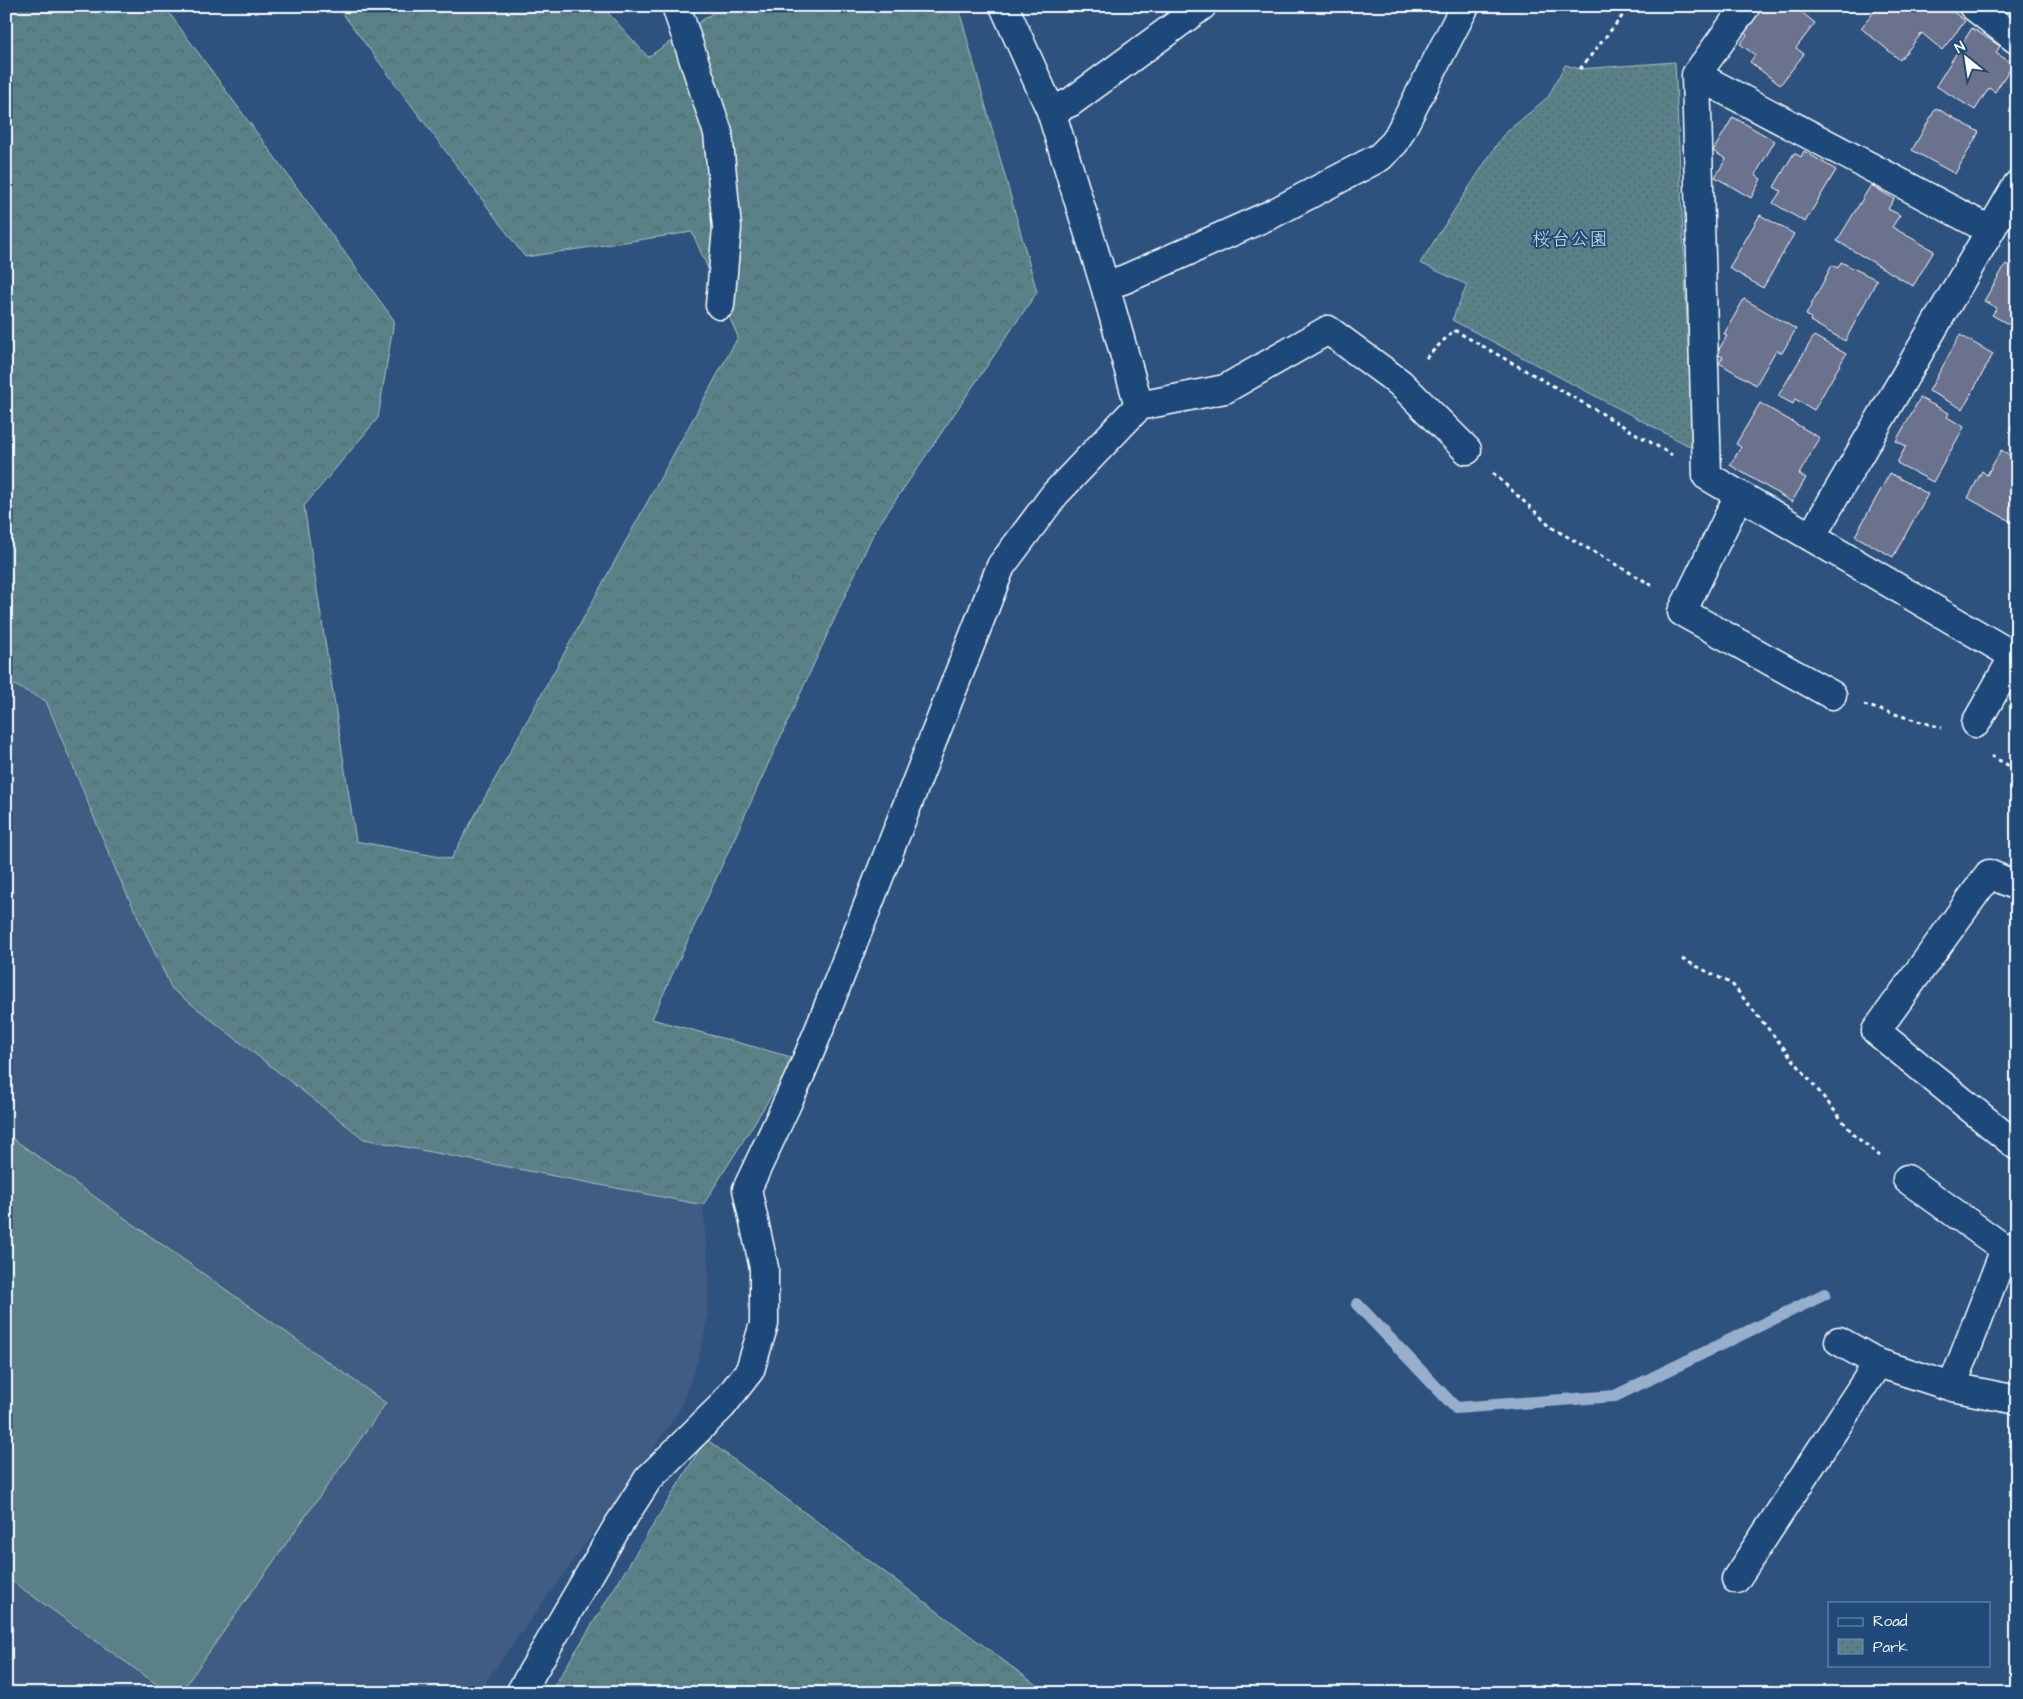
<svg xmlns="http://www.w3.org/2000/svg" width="2023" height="1699" viewBox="0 0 2023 1699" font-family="'Architects Daughter','Klee One',sans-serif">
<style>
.built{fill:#405c82}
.grass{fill:#5a8187;stroke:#acc0c3}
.forest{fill:url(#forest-crowns);stroke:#acc0c3}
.park{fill:url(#park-dots);stroke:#acc0c3}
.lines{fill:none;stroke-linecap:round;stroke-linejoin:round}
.stream{stroke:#97afca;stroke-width:12}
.building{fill:#6a728d;stroke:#fff}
.minor-casing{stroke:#fff;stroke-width:31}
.path{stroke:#fff;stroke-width:3;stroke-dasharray:4 4;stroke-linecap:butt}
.minor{stroke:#1f4a7a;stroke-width:28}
.labels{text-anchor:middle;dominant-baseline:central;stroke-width:4;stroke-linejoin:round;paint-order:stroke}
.park-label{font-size:19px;fill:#d6e0e1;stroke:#1f4a7a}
</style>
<defs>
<pattern id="forest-crowns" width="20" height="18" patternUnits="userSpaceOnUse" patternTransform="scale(1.25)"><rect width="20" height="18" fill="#5a8187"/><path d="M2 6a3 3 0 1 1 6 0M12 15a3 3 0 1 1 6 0" fill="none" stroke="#54696c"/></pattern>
<pattern id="park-dots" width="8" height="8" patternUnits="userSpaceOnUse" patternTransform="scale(1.25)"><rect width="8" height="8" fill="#5a8187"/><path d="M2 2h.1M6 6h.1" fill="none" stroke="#54696c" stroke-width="1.8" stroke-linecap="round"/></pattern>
</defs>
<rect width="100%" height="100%" fill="#2e527e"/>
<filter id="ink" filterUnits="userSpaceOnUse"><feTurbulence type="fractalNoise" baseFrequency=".02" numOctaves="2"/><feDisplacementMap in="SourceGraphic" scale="10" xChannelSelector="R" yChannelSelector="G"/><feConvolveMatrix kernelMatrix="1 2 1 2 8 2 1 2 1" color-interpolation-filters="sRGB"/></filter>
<g filter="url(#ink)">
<path class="built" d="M6,681L46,701L117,873L172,989L364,1139L703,1205L709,1276L707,1321L698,1361L679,1411L639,1470L487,1680L481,1693H6Z"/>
<path class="grass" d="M6,1134L386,1403L180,1693H169L6,1577Z"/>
<path class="forest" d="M6,6H164L394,320L378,418L304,506L356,841L451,859L738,337L692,232L525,257L337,6H602L648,57L723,6H958L1037,292L874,532L652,1019L795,1058L703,1205L364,1139L172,989L117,873L46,701L6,681Z
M706,1439L1047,1693H550Z"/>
<path class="park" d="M1675,62L1693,448L1452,320L1467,285L1420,263L1503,135L1548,97L1565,65L1580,69Z"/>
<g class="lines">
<path class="stream" d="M1357,1304L1456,1408L1615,1396L1825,1294"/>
</g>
<path class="building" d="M1759,6H1794L1815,23L1796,48L1804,54L1780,85L1750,62L1755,55L1740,44L1747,35L1741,30Z
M1879,6L1940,8L1946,6L1965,21L1942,50L1922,33L1900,60L1861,28Z
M1972,28L2000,46L1996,53L2013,64L1995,92L1989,88L1975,110L1936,86Z
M1936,108L1979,132L1955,174L1912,150Z
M1733,117L1775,141L1755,175L1761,179L1751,198L1715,177L1726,159L1713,151Z
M1804,151L1836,170L1805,222L1773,203L1781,191L1774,187L1794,153L1801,157Z
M1871,185L1894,199L1888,209L1900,215L1892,227L1934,251L1913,286L1837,241Z
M1760,215L1794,234L1763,288L1729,268Z
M2014,261L2017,263V329L1992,315L1997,308L1984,301L2006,264L2010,266Z
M1841,262L1877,280L1845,341L1810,321L1811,318L1806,315L1832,265L1838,268Z
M1744,299L1796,329L1782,353L1776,350L1756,385L1719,363L1723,357L1716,354L1727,336L1724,334Z
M1960,335L1993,354L1963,409L1929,391Z
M1814,336L1846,354L1814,410L1795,399L1793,404L1778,396Z
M1920,398L1949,413L1947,417L1964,427L1933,482L1897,463L1906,446L1896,441Z
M1760,403L1820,438L1799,474L1806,478L1792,502L1730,465L1741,447L1736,444Z
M2017,417V433L2010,429Z
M2001,450L2017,459V525L1968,498L1982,471L1987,475Z
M1890,473L1928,494L1893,557L1855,536Z"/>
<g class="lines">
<defs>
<path id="minor" d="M676,6L718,133L727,228L720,305
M1746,6L1696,75L1707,476L2014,656L1976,723
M1973,6L2017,40
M1696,75L1990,230
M1051,111L1071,102L1202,6
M1105,286L1125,279L1272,214L1380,157L1395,142L1465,6
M1139,406L1225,389L1328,330L1400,383L1467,450
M1739,495L1682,612L1832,695
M1811,537L2017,185
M2017,886L1989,874L1876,1031L2017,1146
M1907,1179L2005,1249
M2017,1245L2005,1249L1952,1387L2017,1400
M1839,1341L1878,1363L1952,1387
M1736,1579L1878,1363
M520,1693L616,1529L648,1479L722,1406L750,1370L764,1324V1268L747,1189L799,1078L821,1025L1001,566L1055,494L1139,406L1105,286L1051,111L1004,6"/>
</defs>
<use href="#minor" class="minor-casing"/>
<path class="path" d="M1580,69L1627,10L1633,6
M1426,358L1454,330L1601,413L1672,455
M1493,473L1554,529L1655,587
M1864,705L1942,728
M1991,756L2017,770
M1682,959L1732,984L1855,1136L1880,1156"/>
<use href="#minor" class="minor"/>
</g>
</g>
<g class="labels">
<g class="park-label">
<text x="1570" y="239">桜台公園</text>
</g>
</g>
<rect width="2023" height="1699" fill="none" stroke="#1f4a7a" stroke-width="25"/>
<rect x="12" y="12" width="1998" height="1674" fill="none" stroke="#fff" stroke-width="2" filter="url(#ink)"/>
<rect x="1828" y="1602" width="162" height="65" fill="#1f4a7a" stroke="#7992af"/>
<rect x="1838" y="1618" width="25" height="8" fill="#1f4a7a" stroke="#7992af"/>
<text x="1873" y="1626" font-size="15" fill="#ffffff">Road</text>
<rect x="1838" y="1639" width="25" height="15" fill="url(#park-dots)" stroke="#7992af"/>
<text x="1873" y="1652" font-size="15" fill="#ffffff">Park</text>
<g transform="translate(1966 58) rotate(330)" stroke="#1f4a7a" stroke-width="4" paint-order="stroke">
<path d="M0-4L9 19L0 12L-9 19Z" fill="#ffffff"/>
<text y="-8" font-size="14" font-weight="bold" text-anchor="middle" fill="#ffffff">N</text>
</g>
</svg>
